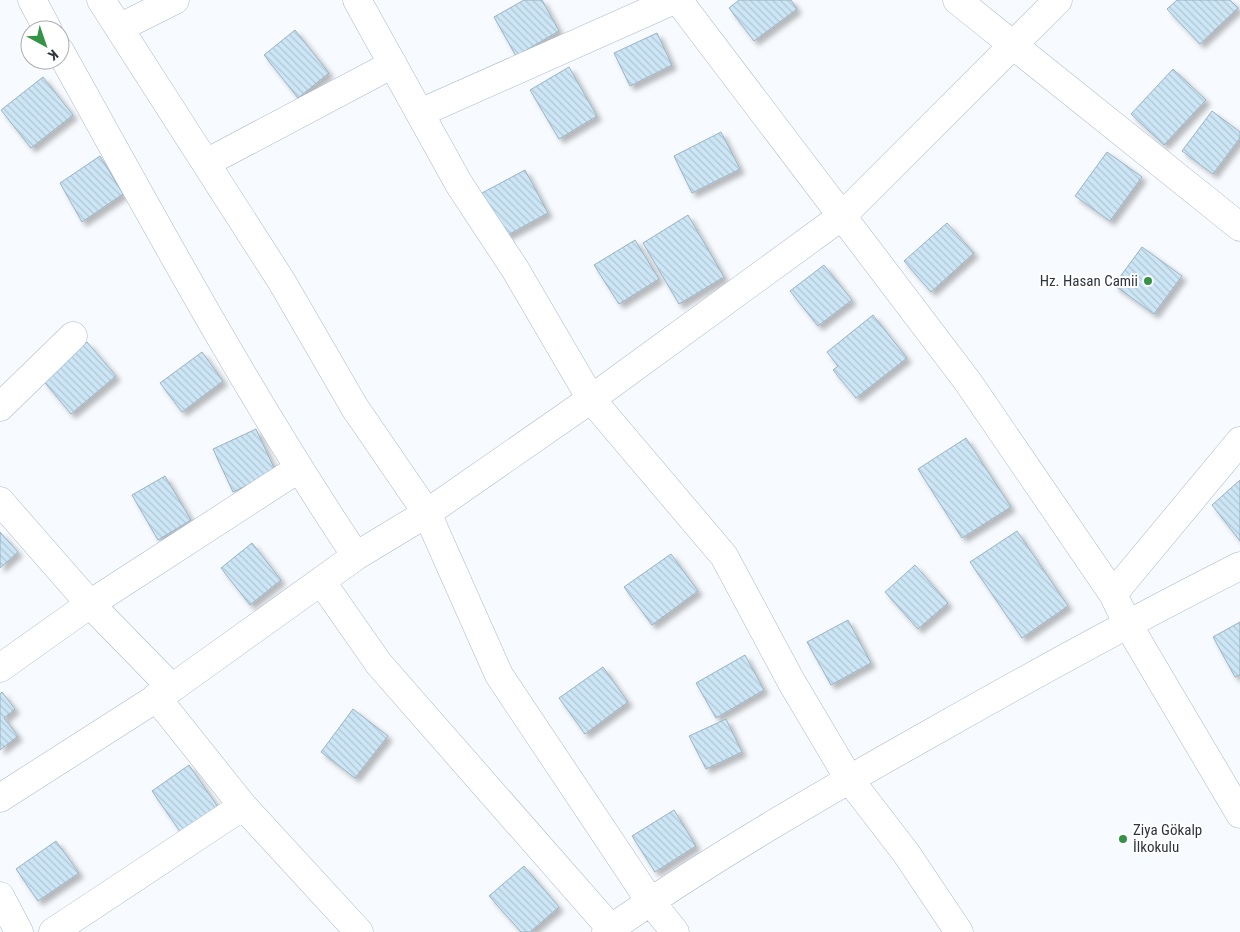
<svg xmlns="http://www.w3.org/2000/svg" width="1240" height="932" viewBox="0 0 1240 932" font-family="'Roboto Condensed',sans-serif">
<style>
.building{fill:url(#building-back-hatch);stroke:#9ab2c2;filter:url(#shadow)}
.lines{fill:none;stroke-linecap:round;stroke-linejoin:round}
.minor-casing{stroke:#aab8ce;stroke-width:29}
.minor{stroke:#fff;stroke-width:28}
.poi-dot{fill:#359346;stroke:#fff;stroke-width:2}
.labels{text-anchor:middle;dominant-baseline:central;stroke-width:4;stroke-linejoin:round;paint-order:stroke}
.poi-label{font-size:15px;fill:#2f353e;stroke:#fff;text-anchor:end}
</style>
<defs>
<pattern id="building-back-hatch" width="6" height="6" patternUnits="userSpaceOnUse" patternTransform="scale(1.25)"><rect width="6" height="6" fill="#cce6f6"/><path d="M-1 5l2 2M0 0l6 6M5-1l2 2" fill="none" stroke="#b0c6d4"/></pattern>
<filter id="shadow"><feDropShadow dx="4.5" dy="4.5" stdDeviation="2.5" flood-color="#0004"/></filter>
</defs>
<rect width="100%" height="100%" fill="#f7fafe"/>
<path class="building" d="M524,0H542L559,31L516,56L494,17Z
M739,0H791L797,9L754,41L729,8Z
M1177,0H1230L1238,8L1200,44L1167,9Z
M295,30L329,73L298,98L264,55Z
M657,33L672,65L630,86L614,53Z
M569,67L597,116L559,139L530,90Z
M1173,69L1206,100L1164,145L1131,114Z
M43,77L73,115L31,148L1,110Z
M1212,111L1240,132V138L1213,174L1182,151Z
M721,132L740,169L692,193L674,156Z
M1107,152L1142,177L1110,221L1075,196Z
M100,156L123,194L82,222L60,183Z
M525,170L548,213L506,236L482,193Z
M688,215L724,277L679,304L643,243Z
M947,223L974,253L931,292L904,261Z
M635,240L659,279L619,304L594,265Z
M1142,247L1182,276L1154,314L1114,285Z
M824,265L852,300L818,326L790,291Z
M873,315L907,358L856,398L833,370L838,366L827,352Z
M87,342L116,376L71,414L42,379Z
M202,352L223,381L182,412L160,383Z
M256,429L276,472L233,492L213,449Z
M966,438L1011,507L962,538L918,469Z
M165,476L191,520L158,540L132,495Z
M1240,480V541L1212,505Z
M1017,531L1068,606L1022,638L970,562Z
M0,532L18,552L0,568Z
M252,543L281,580L250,605L221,568Z
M671,554L698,591L652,625L624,587Z
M915,565L948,603L918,629L885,592Z
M848,620L871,663L831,685L807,642Z
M1240,622V675L1235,677L1213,637Z
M745,655L764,690L716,718L696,683Z
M603,667L628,702L585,734L559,698Z
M2,692L15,709L4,718L18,736L0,750V694Z
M353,709L388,736L355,778L321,752Z
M726,719L742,752L706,769L689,736Z
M189,765L218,807L181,833L152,791Z
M674,810L696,846L655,872L632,836Z
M56,841L79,873L38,901L16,869Z
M524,866L559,907L530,932H521L489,896Z"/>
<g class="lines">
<defs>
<path id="minor" d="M32,0L48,30
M101,0L282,282L355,408L427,513L499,675L650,901L675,932
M357,0L459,184L515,269L591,399L724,556L791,681L849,779L906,853L959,932
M678,0L968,382L1113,594L1127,623L1240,814
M957,0L1240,227
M119,28L175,0
M60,51C155,222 247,393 356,556
M420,113L674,0
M206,163L393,64
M0,407L73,336
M0,501L90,604L172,688
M321,581L379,664L614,932
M1113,594L1240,441
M0,668L90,604L298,469
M156,697L243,806L359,932
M0,798L172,688L356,556L427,513L591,399L842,216L1058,0
M0,896L19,932
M53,932L243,806
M606,932C710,859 821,795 931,733C1033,675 1135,619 1240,566"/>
</defs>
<use href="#minor" class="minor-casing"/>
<use href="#minor" class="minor"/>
</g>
<g class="poi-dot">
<circle cx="1148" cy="281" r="5"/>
<circle cx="1123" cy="839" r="5"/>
</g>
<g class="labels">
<g class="poi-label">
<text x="1138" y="281">Hz. Hasan Camii</text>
<text x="1133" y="830" text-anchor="start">Ziya Gökalp<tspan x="1133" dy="17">İlkokulu</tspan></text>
</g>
</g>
<g transform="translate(45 45) rotate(140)"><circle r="24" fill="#ffffff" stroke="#acaeb2"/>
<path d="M0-4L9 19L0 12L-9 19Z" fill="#359346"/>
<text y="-8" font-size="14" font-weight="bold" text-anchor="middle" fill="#2f353e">K</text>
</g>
</svg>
